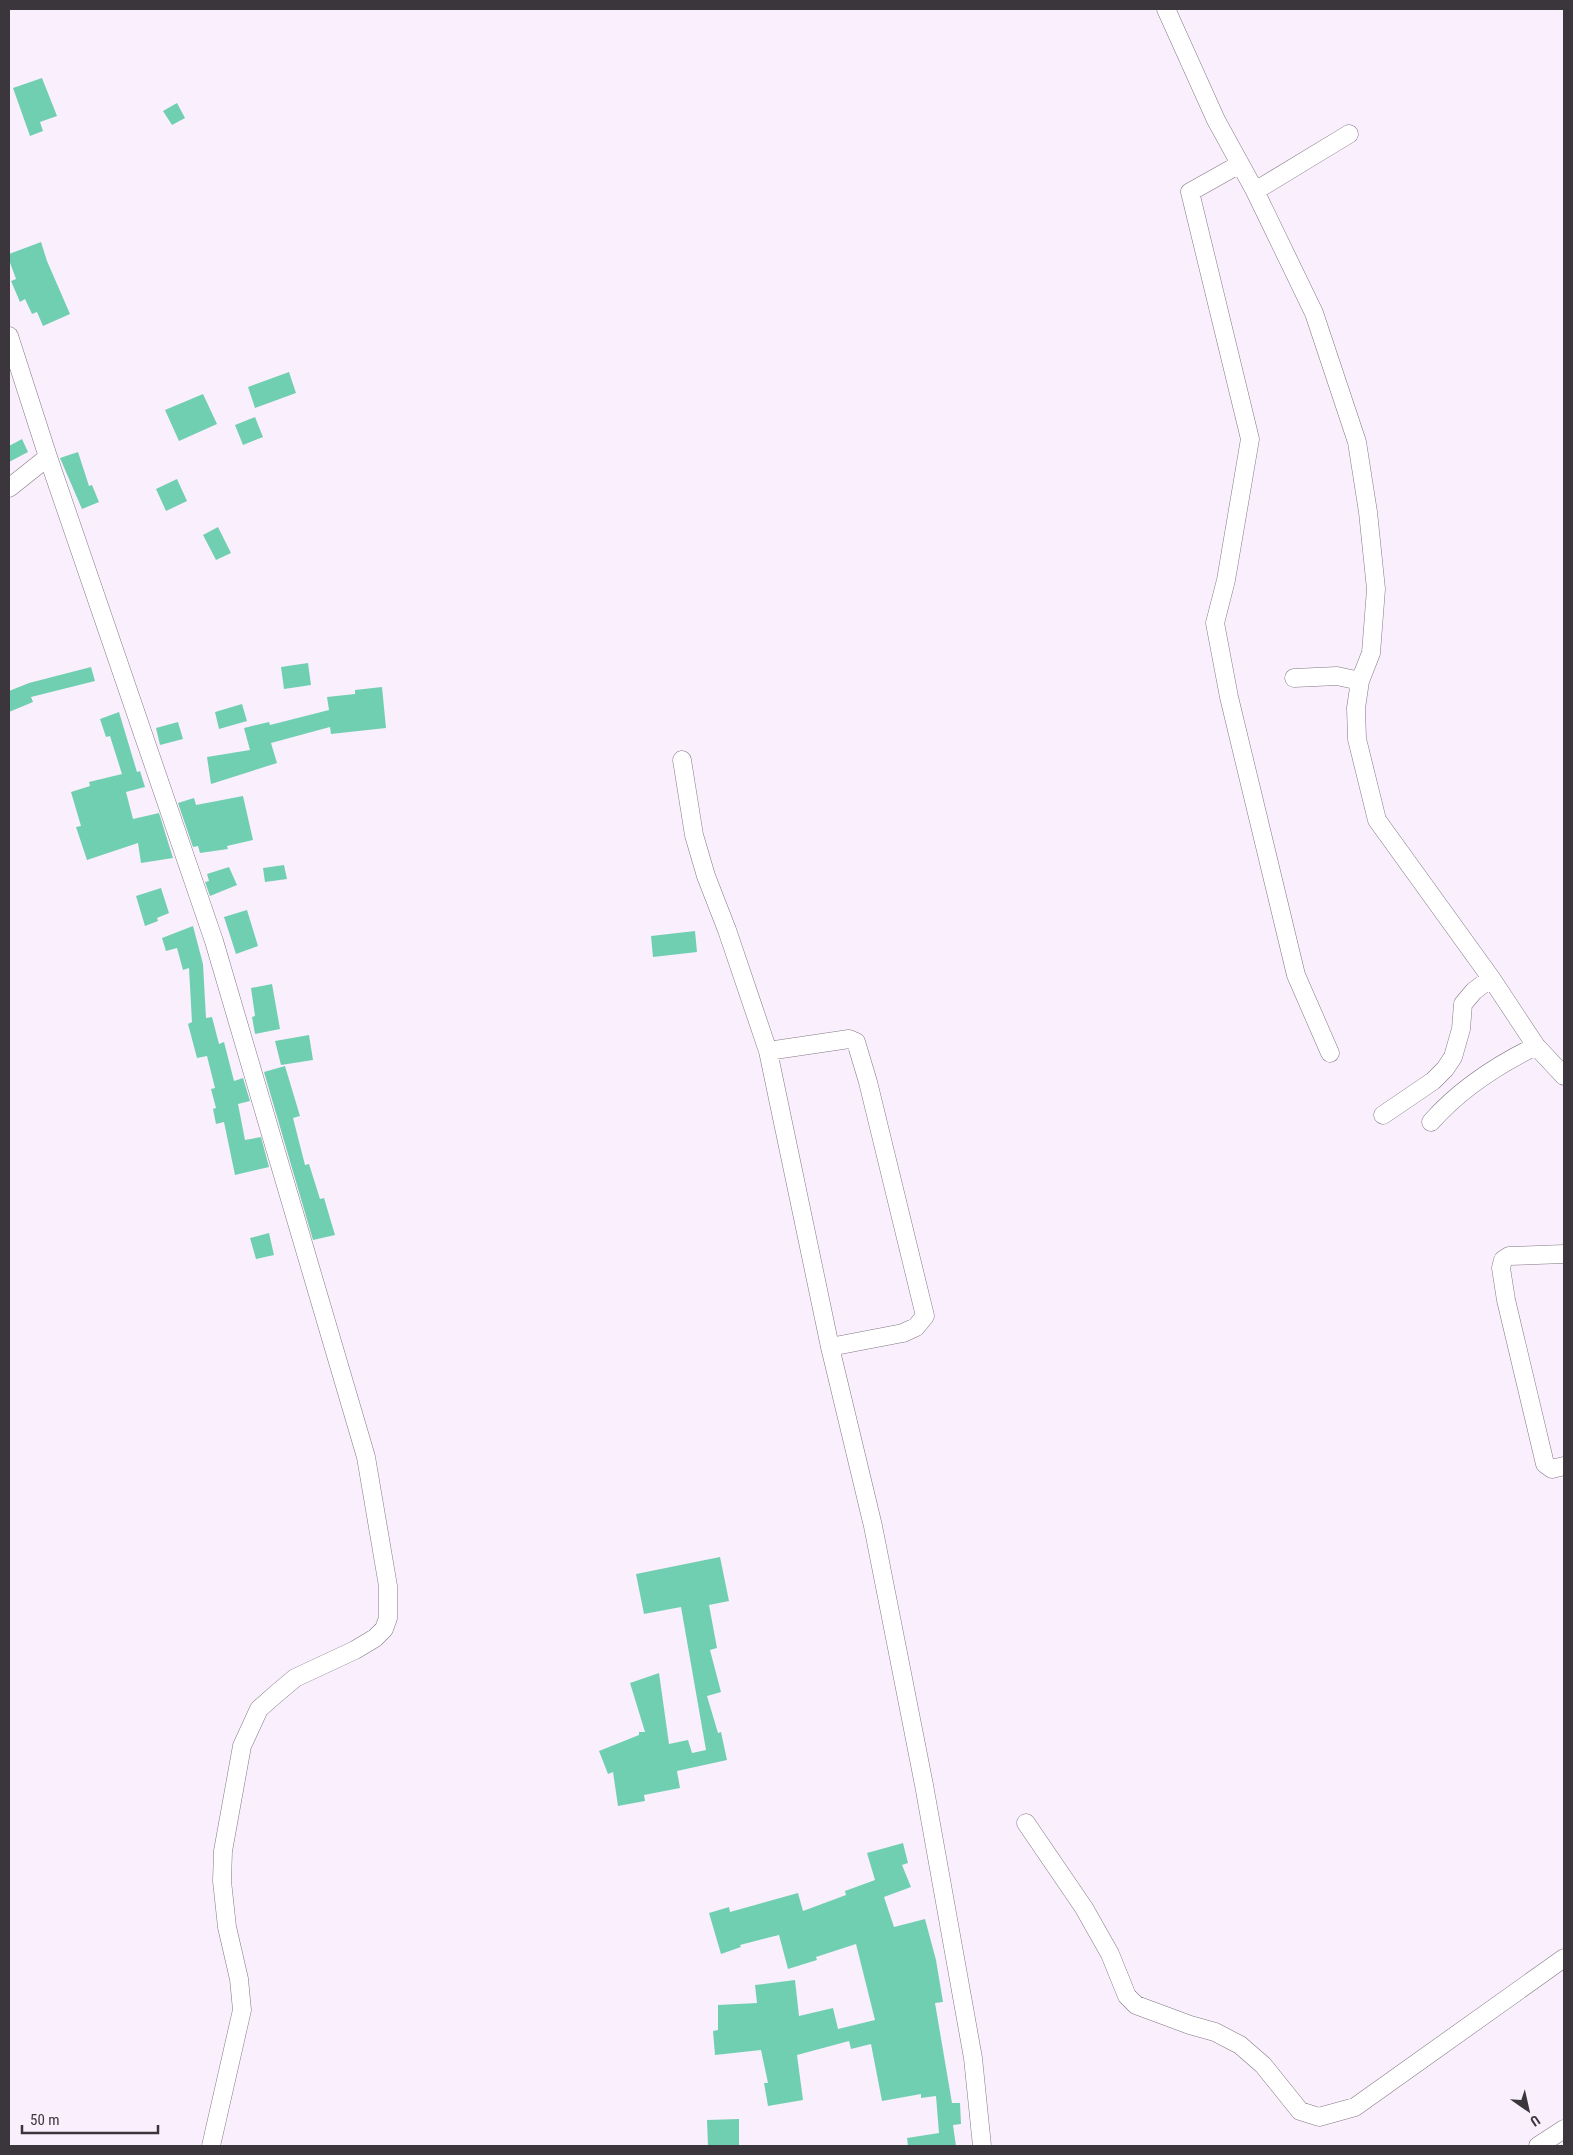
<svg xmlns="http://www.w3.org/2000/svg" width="1573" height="2155" viewBox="0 0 1573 2155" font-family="'Roboto Condensed',sans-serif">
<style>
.building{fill:#71cfb1}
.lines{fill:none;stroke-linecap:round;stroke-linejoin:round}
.street-casing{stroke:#827884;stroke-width:19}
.street{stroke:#fff;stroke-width:18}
</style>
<rect width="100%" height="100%" fill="#faeffd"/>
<path class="building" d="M42,78L57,116L40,122L43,131L30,136L13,88Z
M177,103L185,118L172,125L163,111Z
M41,242L47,261L70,314L43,326L37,312L32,314L25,299L20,302L11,281L16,279L9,260V254Z
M289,372L296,393L255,408L248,387Z
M203,394L217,424L179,441L165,410Z
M255,417L263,437L243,445L235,425Z
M22,439L28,452L9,462V446Z
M78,452L89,486L92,485L99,502L82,509L60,458Z
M177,479L187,501L166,511L156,489Z
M218,527L231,553L216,560L203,535Z
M308,663L311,685L284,689L281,667Z
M91,667L95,681L31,697L33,702L9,712V691L29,683Z
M382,687L386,728L331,734L330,727L271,743L277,763L211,784L207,757L250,750L244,728L269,722L270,725L329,710L327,697L355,694V690Z
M242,704L247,721L219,729L215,712Z
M119,712L137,772L140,771L145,787L126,792L133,819L159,813L173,858L141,863L138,843L87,860L76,827L81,826L71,792L90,786L89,782L122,774L110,736L106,737L100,719Z
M178,722L183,739L160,745L156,728Z
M243,796L253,840L227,846L228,849L200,853L198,846L193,847L178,803L194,798L196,805Z
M284,865L287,879L265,882L263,868Z
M229,867L237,885L210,896L205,882L209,881L207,874Z
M161,888L169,913L157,918L158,921L145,926L136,896Z
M247,910L258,946L236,954L224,917Z
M193,926L203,964L206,1018L212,1017L219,1044L224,1042L234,1081L243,1078L250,1101L238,1104L245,1140L261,1137L269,1167L235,1175L224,1122L216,1124L213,1109L216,1108L211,1089L215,1088L207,1056L197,1058L188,1024L192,1022L189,968L183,970L177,948L166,951L162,938Z
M695,931L697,952L653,957L651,936Z
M272,984L280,1029L255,1034L252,1017L255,1016L251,988Z
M309,1035L313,1060L281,1065L275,1041Z
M285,1066L300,1116L293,1118L305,1165L309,1164L320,1199L324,1198L335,1235L313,1240L264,1072Z
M269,1233L274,1255L256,1259L250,1238Z
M720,1557L729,1601L709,1605L717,1648L710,1650L721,1692L707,1696L718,1733L721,1732L727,1760L677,1771L680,1788L644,1795L645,1801L618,1806L613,1772L608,1774L599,1751L639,1735V1732H645L630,1683L659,1673L669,1744L688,1740L692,1753L706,1750L681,1607L644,1614L636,1574Z
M903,1843L908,1863L902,1865L911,1887L884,1897L894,1927L925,1919L936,1960L943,2002L935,2003L952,2103H960L961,2124L953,2125L956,2146H908L907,2138L939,2133L936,2096L921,2098V2094L882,2101L871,2044L851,2049L849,2041L797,2055L803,2100L768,2106L764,2083H768L761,2050L715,2055L713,2031L718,2030V2005L757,2003L755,1985L795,1980L799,2016L833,2008L838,2029L875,2020L856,1944L816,1957L817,1960L788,1969L779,1935L740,1945L741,1947L721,1954L709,1913L729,1907L730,1912L798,1893L803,1911L846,1895L845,1891L875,1880L867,1853Z
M739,2119V2146H708L707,2120Z"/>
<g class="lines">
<defs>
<path id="street" d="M1166,9L1216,120L1255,191L1314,313L1357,442L1368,512L1376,589L1371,653L1360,681L1356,708L1357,739L1377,820L1491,978L1536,1046L1564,1076
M1240,164L1190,192L1250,439L1226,580L1215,623L1229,697L1296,975L1330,1053
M1255,191L1349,134
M9,336L48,457L214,941L366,1457L388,1586V1618L384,1629L375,1638L355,1650L295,1678L276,1694L259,1709L242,1746L223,1851L222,1881L227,1927L239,1979L242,2010L211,2146
M9,488L48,457
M1294,678L1337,676L1360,681
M682,760L694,835L706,876L727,930L768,1051L830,1347L873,1526L924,1785L973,2058L982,2146
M768,1051L849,1039L856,1042L868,1082L925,1316L916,1327L903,1333L830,1347
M1383,1115L1433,1081L1445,1069L1453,1057L1461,1029L1463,1004L1474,991L1491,978
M1431,1122C1460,1089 1497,1065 1536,1046
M1564,1254L1509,1256L1503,1260L1501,1268L1506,1300L1545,1464L1552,1469L1564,1466
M1026,1823L1084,1908L1110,1954L1127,1996L1136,2005L1190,2025L1215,2032L1240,2045L1263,2065L1300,2111L1319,2117L1355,2107L1564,1958
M1538,2146L1564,2129"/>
</defs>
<use href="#street" class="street-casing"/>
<use href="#street" class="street"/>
</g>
<rect width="1573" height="2155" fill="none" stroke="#3a363b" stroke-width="20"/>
<g transform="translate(1528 2110) rotate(146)" stroke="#faeffd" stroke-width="4" paint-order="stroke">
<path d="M0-4L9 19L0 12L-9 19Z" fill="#3a363b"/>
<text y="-8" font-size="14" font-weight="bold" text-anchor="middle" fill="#3a363b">U</text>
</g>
<path d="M22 2125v8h136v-8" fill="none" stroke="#3a363b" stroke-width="2.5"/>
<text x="30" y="2125" font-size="15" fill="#3a363b" stroke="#faeffd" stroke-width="4" paint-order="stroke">50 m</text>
</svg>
